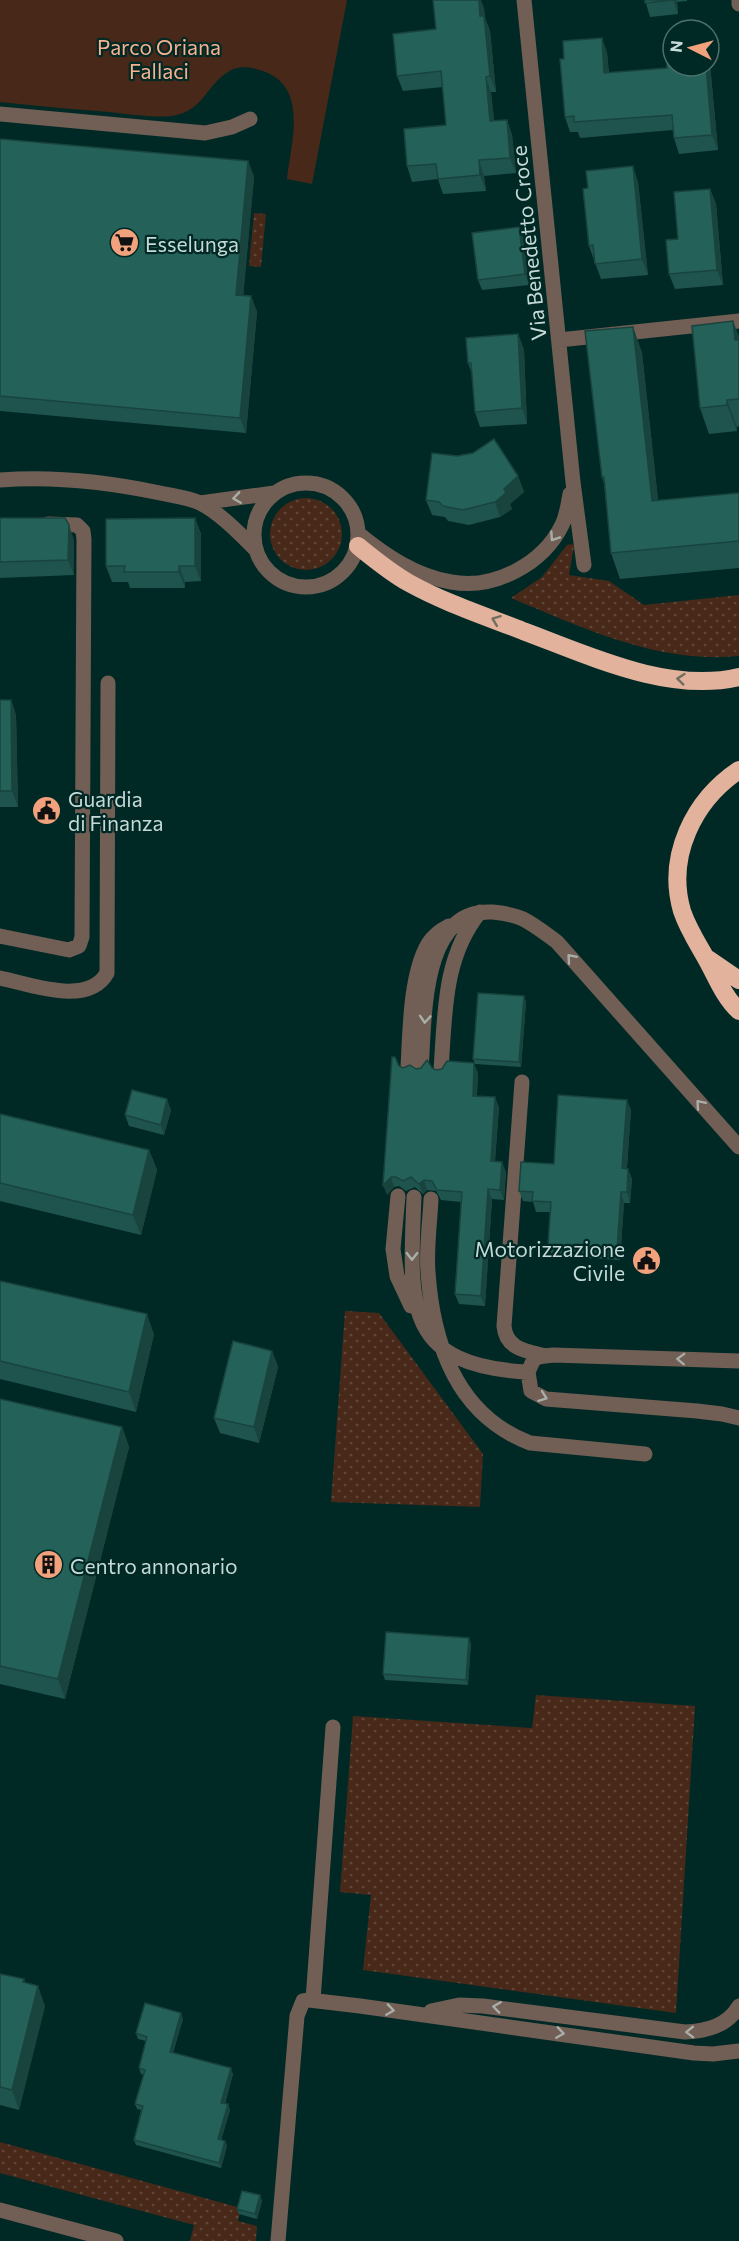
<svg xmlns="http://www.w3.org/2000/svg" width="739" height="2241" viewBox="0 0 739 2241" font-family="Commissioner,sans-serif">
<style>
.grass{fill:url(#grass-dots)}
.green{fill:#482919}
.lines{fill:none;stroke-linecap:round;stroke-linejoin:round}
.minor{stroke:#715e55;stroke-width:15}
.highway{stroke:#e2b29c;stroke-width:18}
.wall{fill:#1f534d}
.shaded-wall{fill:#19443e}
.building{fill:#246159;stroke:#19443e;stroke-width:1.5}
.oneway{stroke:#a8afa9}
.oneway2{stroke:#716e60}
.labels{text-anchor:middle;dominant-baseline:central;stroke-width:4.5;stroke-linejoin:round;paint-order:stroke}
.park-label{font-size:21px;fill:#f7b190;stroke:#002925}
.poi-label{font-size:21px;fill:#c5dad6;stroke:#002925;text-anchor:start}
.street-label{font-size:21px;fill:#c5dad6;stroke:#002925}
</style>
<defs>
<pattern id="grass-dots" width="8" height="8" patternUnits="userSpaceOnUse" patternTransform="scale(1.5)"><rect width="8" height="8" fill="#482919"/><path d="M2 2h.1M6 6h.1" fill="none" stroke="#61473a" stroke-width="1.8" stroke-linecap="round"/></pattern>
</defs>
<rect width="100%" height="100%" fill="#002925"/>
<path class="grass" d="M254,213L266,214L261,267L249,266Z
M270 534a36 36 0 1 1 72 0a36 36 0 1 1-72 0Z
M572,544L574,546L569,575L609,581L644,605L739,595V656C658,664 583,628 511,598L542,577L567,545Z
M345,1311L379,1313L483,1454L480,1507L331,1502Z
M536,1695L695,1706L676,2013L363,1970L371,1895L340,1892L353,1716L532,1728Z
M0,2142L241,2208L238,2221L257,2226L256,2241H190L194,2225L0,2173Z"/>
<path class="green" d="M0,0H347L312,184L287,179C291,142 309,87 263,71C252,67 238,65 228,72C206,85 204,111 172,116C152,118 130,114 109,112C73,109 36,106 0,102Z"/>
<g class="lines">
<path class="minor" d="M524,0L573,482L584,565
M739,0V4
M0,114L205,133L232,127L250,119
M559,340L739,321
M0,480C53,476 108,482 160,493C173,496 188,497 200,503C219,512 241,535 256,550
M254 535a52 52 0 1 1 104 0a52 52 0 1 1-104 0Z
M200,503L274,493
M359,534C386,556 416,576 451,582C494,590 543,564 562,525C567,515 568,504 570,494
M0,936L69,950L79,946L82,937L84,539L83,531L77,525L48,524
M0,978C30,984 88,1007 107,973L108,683
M408,1068C410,1032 410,975 428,944C433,936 441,930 449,926
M421,1069C425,1021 420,908 492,912C502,913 513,914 523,919C535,925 546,934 557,942L739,1147
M441,1070C445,1015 443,957 480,912
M522,1082L504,1326C506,1349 526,1351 545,1356
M398,1196L393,1249L397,1276L411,1306
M414,1197C410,1300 401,1366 528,1372
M431,1199C430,1223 426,1248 428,1272C433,1345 457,1415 530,1443L645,1454
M739,1361L553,1355L538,1357L533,1361L528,1372L531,1391L546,1399L697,1411L722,1414L739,1418
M313,2000L333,1727
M431,2011L459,2005L483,2006L685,2032C707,2031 727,2026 739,2006
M0,2210L116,2241
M278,2241L297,2016L303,2001L309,2000L360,2006L694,2053L713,2054L739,2051"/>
<path class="highway" d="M358,546C374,559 391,573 409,583C445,603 485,616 523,631C588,655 668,694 739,677
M739,770C694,800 666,856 682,911C688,929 698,944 707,960C717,978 724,997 739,1011
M708,959L739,980"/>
</g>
<path class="wall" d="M645,0H687V1L677,2L678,14L650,17Z
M484,8L485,18L490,31L496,92H491L494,121L507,120L512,135L516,173L484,176L486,191L443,194L438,179L412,182L407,166L446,125L443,87L403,91L397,76L436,29Z
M602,38L607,53L609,73L709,66V54L718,150L679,154L674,138L673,130L580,138L578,132H570L565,117L564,59Z
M0,139L248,161L254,177L243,295L251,296L257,312L246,433L0,411Z
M638,182L648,275L601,279L589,246Z
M710,189L716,204L723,285L675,289L669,274L678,239Z
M523,237L529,285L482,290L478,280Z
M733,321L739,337V426L737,427V431L709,434L700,408Z
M633,327L642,353L658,500L739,493V568L620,579L611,553L604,483L602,477Z
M518,334L524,350L527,424L480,427L475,412L472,374L468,363Z
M518,476L524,492L510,504L512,509L500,517L469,525L448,521L445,517L432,515L426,500Z
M0,518L74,540V575L0,578Z
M195,518L201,534V581L185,582V588H130L128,582H112L106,566Z
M0,700H11L16,715L18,807H0Z
M524,996L526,1002L521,1067L475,1064L473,1059Z
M399,1066L403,1068L416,1069L432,1068L436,1070L478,1073L477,1096L499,1107L495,1161L506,1172L504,1200L492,1199L485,1306L459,1304L455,1294L461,1202L441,1200L436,1191L427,1190L423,1194L415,1187L406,1191L399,1186L394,1187L387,1195Z
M171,1110L164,1135L129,1126L125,1115Z
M631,1110L627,1168L632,1179L630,1203H624L620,1260L552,1256L548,1245L551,1212H536L533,1202L523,1201L519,1191L554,1164Z
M0,1114L149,1150L157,1170L141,1235L0,1201Z
M0,1281L154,1334L136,1412L0,1379Z
M272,1351L278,1367L259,1443L220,1433L214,1418Z
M0,1399L122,1427L129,1447L65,1699L0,1684Z
M471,1643L468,1685L385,1680L383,1674Z
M0,1974L24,1979L25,1983L45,2006L19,2110L0,2105Z
M183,2019L173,2053L233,2074L225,2104H228L230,2110L221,2140L225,2141L227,2146L221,2168L136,2145L134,2140L141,2110L137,2109L135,2104L144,2075L141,2074L139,2068L146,2041L138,2039L136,2033Z
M262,2201L257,2219L239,2214L237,2209Z"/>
<path class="shaded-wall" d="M479,0H481L484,8L485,18L490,31L496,92L490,76L480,16Z
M673,0H677V2L678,14Z
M602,38L607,53L610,88L604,73Z
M709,54L718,150L712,135L706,66H709Z
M486,77L491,92L496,137L490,121Z
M507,120L512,135L516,173L510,158Z
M479,160L484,176L486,191L480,175Z
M248,161L254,177L242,310L236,295Z
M633,166L638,182L648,275L642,259Z
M710,189L716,204L723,285L717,270Z
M519,227L523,237L529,285L525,274Z
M251,296L257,312L246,433L240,418Z
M733,321L739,337V350L735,340Z
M633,327L642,353L661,527L652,501Z
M518,334L524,350L527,424L522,408Z
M727,400L737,427V431L727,405Z
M518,476L524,492L510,504L512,509L500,517L495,502L504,489Z
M195,518L201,534V581L195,566Z
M69,525L74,540V575L68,560Z
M179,566L185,582V588L179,572Z
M11,700L16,715L18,807L12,791Z
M524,996L526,1002L521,1067L519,1062Z
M474,1063L478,1073L476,1106L473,1096Z
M495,1097L499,1107L494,1171L491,1161Z
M167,1099L171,1110L164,1135L161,1125Z
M627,1100L631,1110L626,1179L622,1168Z
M149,1150L157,1170L141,1235L133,1215Z
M502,1162L506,1172L504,1200L500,1190Z
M628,1169L632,1179L630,1203L627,1192Z
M391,1177L394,1187L387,1195L383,1185Z
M424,1180L427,1190L423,1194L419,1184Z
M488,1189L492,1199L485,1306L481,1296Z
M621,1192L624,1203L620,1260L617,1250Z
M147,1314L154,1334L136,1412L129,1392Z
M272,1351L278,1367L259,1443L254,1427Z
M122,1427L129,1447L65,1699L58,1679Z
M469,1638L471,1643L468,1685L466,1680Z
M38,1986L45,2006L19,2110L12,2090Z
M181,2013L183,2019L171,2057L170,2052Z
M231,2068L233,2074L223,2108L221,2103Z
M228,2104L230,2110L220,2144L218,2139Z
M225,2141L227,2146L221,2168L219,2163Z
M260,2195L262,2201L257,2219L255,2214Z"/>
<path class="building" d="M433,0H479L480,16H484L490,76L486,77L490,121L507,120L510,158L479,160L480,175L438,179L436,164L407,166L404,129L446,125L441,71L397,76L393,34L436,29Z
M645,0H673L645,3Z
M602,38L604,73L667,68L665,42H673V66H706L712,135L674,138L672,115L574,122V116L565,117L560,59H564L563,41Z
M0,139L248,161L236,295L251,296L240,418L0,396Z
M633,166L642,259L595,264L593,245L589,246L583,189L588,188L586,171Z
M710,189L717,270L669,274L666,240L678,239L674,192Z
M519,227L525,274L478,280L472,233Z
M733,321L735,340H739V399L727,400V405L700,408L692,326Z
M633,327L652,501L739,493V541L611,553L604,477H602L585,331Z
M518,334L522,408L475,412L471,363H468L466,338Z
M494,439L518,476L504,489L506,493L495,502L463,510L443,506L439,502L426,500L432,453L457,456L473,453Z
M0,518H65L69,525L68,560L0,562Z
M195,518V566H179V572H124L125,566H106V519Z
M0,700H11L12,791H0Z
M478,993L524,996L519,1062L473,1059Z
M392,1057H395L399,1066L403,1068L410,1065L416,1069L421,1068L427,1060L432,1068L436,1070L442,1069L447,1061L474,1063L473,1096L495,1097L491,1161L502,1162L500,1190L488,1189L481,1296L455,1294L462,1192L437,1190L432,1181L424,1180L419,1184L411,1177L403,1181L396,1177H391L383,1185Z
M132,1090L167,1099L161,1125L125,1115Z
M558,1095L627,1100L622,1168L628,1169L627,1192H621L617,1250L548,1245L551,1202L532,1201L533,1192L519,1191L521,1162L554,1164Z
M0,1114L149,1150L133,1215L0,1183Z
M0,1281L147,1314L129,1392L0,1361Z
M233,1341L272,1351L254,1427L214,1418Z
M0,1399L122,1427L58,1679L0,1666Z
M386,1632L469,1638L466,1680L383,1674Z
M0,1974L24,1979L23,1982L38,1986L12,2090L0,2087Z
M145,2003L181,2013L170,2052L231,2068L221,2103L228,2104L218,2139L225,2141L219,2163L134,2140L143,2106L135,2104L145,2070L139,2068L147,2037L136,2033Z
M242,2191L260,2195L255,2214L237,2209Z"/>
<defs><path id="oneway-chevron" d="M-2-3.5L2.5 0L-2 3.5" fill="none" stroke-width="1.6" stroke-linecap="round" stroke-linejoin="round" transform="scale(1.5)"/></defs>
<g class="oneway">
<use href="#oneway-chevron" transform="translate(237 498) rotate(172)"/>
<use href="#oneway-chevron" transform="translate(554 537) rotate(124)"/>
<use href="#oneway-chevron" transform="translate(571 958) rotate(-131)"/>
<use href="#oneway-chevron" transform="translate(425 1019) rotate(94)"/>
<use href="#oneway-chevron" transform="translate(700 1104) rotate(-131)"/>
<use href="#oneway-chevron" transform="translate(412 1256) rotate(91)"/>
<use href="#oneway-chevron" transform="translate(681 1359) rotate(-178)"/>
<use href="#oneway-chevron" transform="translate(543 1397) rotate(20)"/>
<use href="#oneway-chevron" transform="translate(497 2007) rotate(-172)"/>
<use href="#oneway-chevron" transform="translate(390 2010) rotate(8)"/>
<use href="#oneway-chevron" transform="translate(690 2032) rotate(179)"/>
<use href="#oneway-chevron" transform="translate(560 2033) rotate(8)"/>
</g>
<g class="oneway2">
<use href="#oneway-chevron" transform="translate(496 620) rotate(-159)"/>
<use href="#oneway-chevron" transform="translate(681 679) rotate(-174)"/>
</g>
<defs>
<symbol id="supermarket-disc" viewBox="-11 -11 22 22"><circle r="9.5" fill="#f1a17c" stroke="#002925"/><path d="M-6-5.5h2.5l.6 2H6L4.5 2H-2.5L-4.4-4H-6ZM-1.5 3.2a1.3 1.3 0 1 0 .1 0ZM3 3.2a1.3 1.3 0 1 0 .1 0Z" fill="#111"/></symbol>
<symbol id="civic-disc" viewBox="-11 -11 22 22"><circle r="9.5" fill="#f1a17c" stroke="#002925"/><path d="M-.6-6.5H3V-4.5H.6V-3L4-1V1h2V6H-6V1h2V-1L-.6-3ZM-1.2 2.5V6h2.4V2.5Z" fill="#111"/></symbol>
<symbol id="building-disc" viewBox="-11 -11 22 22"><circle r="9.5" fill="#f1a17c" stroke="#002925"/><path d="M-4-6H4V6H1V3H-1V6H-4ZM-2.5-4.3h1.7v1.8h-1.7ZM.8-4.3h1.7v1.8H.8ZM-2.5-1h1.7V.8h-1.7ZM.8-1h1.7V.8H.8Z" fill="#111"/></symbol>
</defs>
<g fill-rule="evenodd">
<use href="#supermarket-disc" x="108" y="226" width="33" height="33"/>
<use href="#civic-disc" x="30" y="794" width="33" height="33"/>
<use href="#civic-disc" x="630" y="1244" width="33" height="33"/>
<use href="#building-disc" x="32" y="1548" width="33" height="33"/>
</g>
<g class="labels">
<g class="park-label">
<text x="159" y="46">Parco Oriana<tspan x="159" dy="24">Fallaci</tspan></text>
</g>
<g class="poi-label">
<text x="145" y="243">Esselunga</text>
<text x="68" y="798">Guardia<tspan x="68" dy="24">di Finanza</tspan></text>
<text x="625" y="1248" text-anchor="end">Motorizzazione<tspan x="625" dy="24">Civile</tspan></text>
<text x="70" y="1565">Centro annonario</text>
</g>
<g class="street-label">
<text transform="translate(528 243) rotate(-96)">Via Benedetto Croce</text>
</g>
</g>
<g transform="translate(691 48) rotate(276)"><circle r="28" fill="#002925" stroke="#4f706c" stroke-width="1.5"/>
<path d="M0-4.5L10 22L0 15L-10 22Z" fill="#f1a17c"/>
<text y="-9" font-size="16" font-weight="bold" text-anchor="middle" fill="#c5dad6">N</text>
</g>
</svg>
